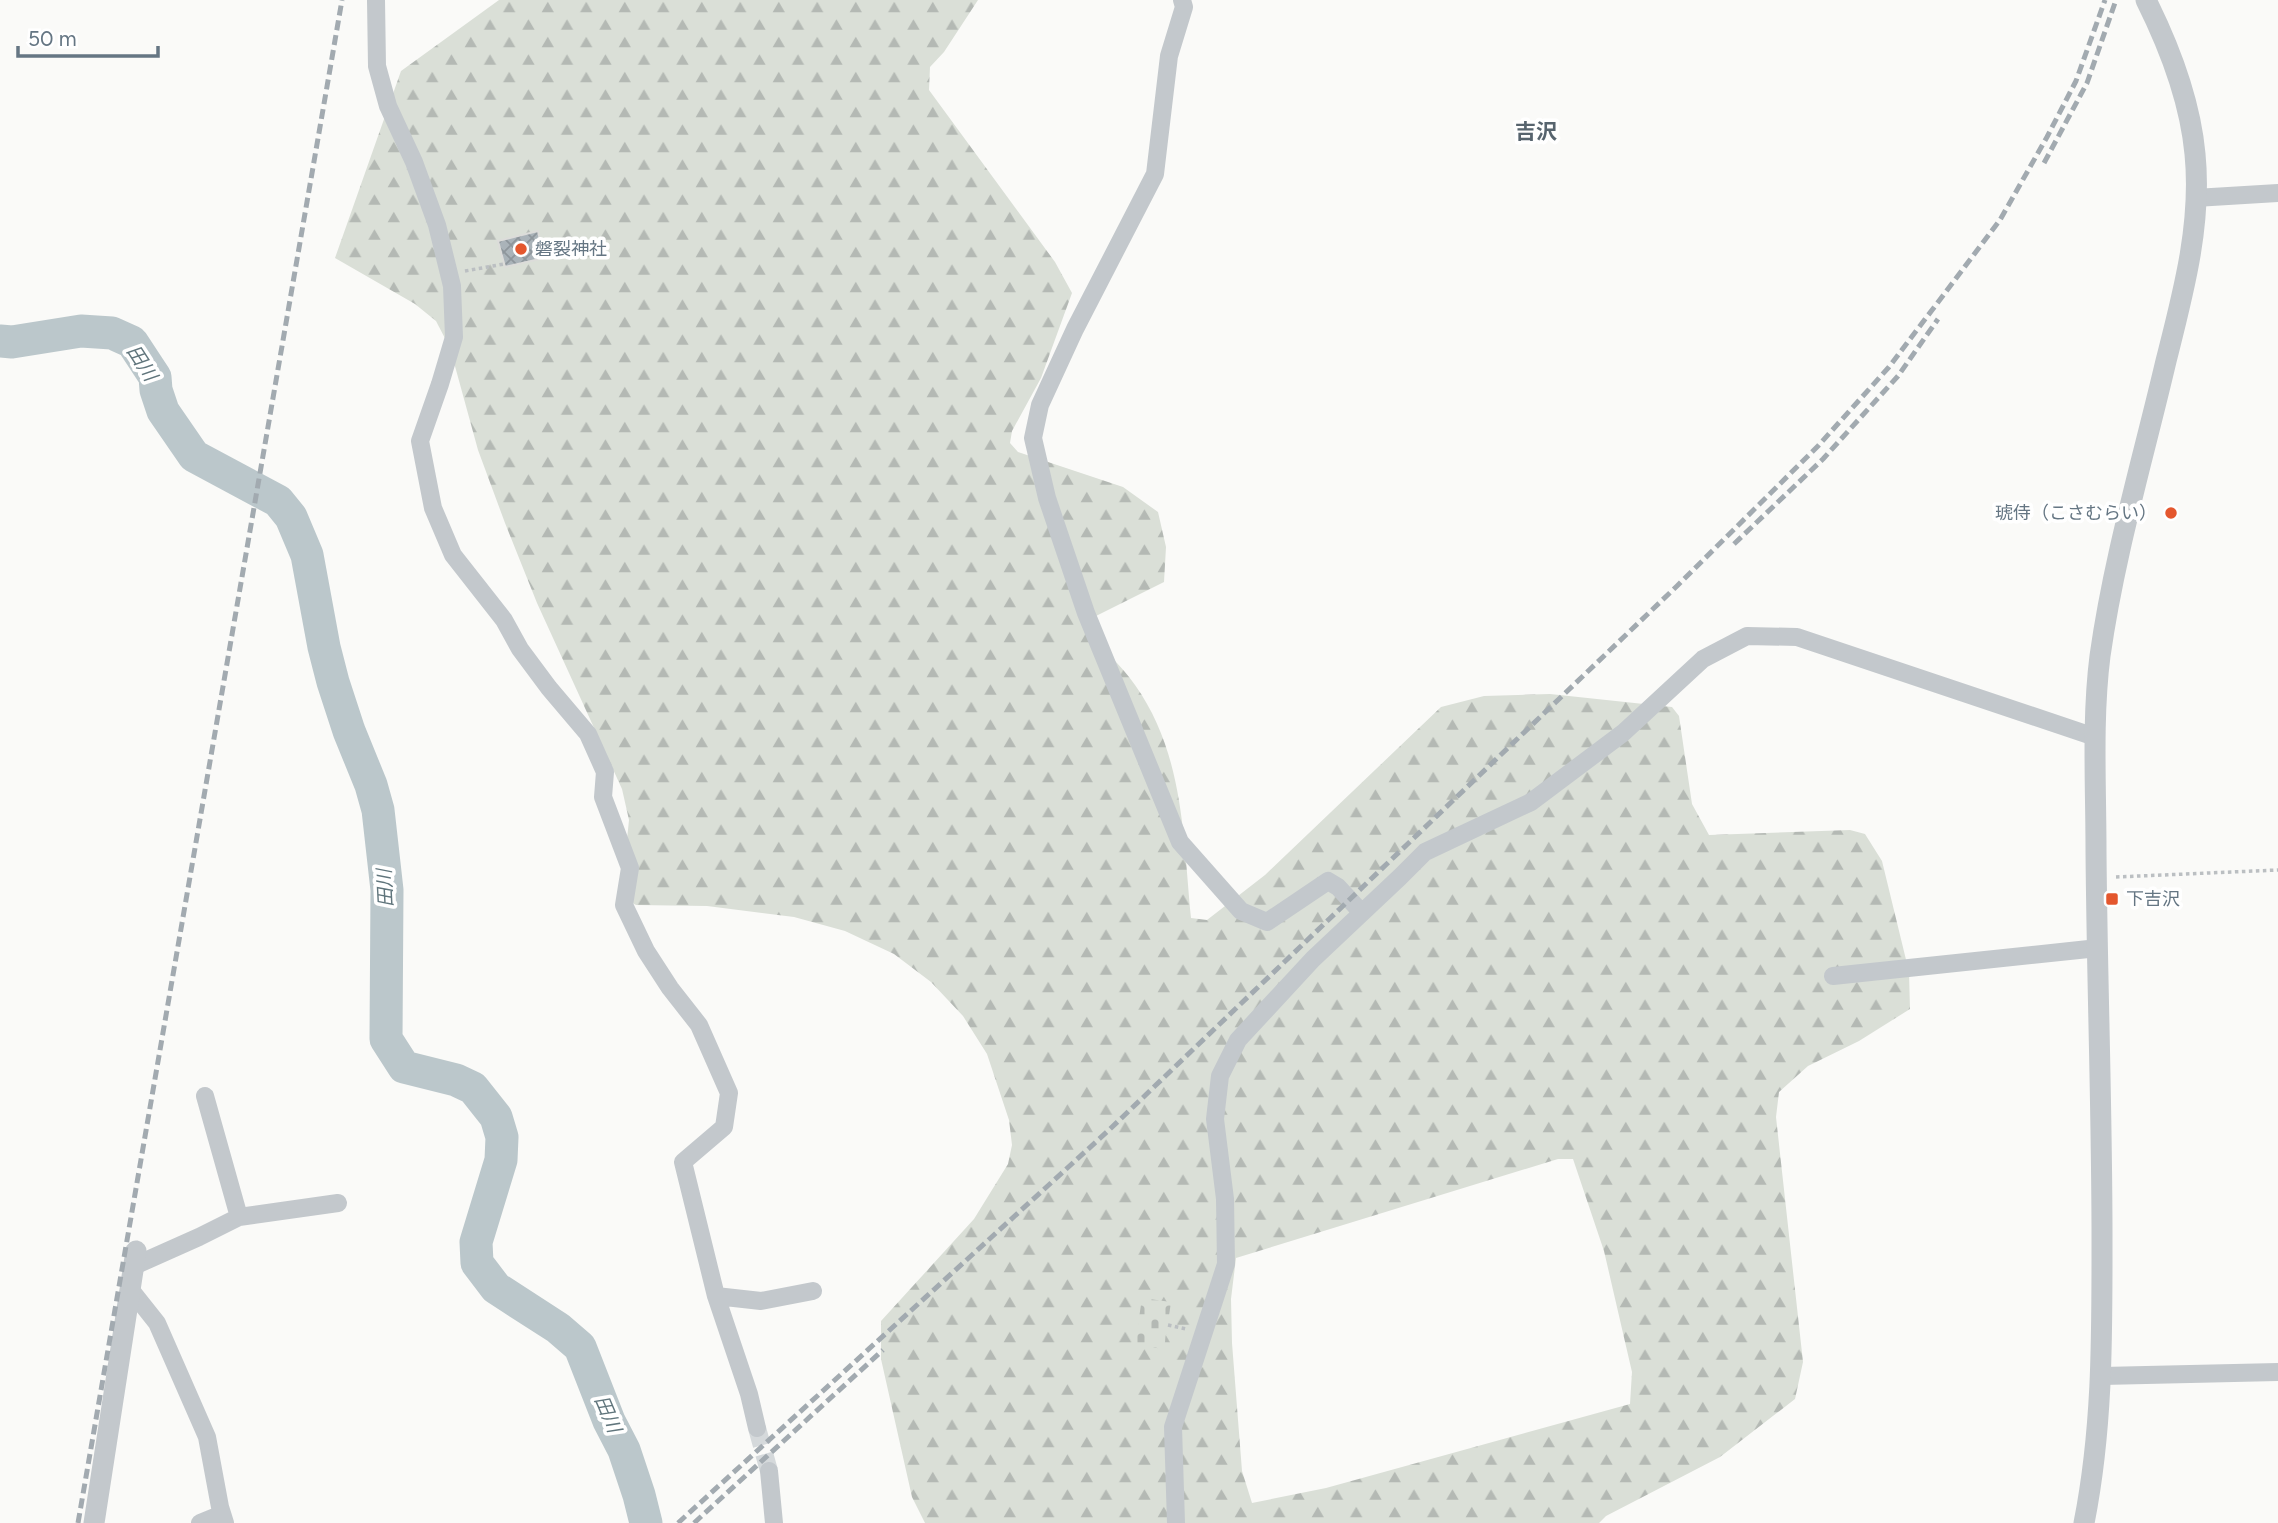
<svg xmlns="http://www.w3.org/2000/svg" width="2278" height="1523" viewBox="0 0 2278 1523" font-family="Figtree,'Noto Sans JP',sans-serif">
<style>
.forest{fill:url(#forest-firs);fill-rule:evenodd}
.cemetery{fill:url(#cemetery-stones)}
.lines{fill:none;stroke-linecap:round;stroke-linejoin:round}
.river{stroke:#bbc7cb;stroke-width:33}
.building{fill:url(#building-cross-hatch);stroke:#dcdcda;stroke-width:2}
.minor-tunnel{stroke:#d5d9db;stroke-width:18;stroke-dasharray:18 9;stroke-linecap:butt}
.path{stroke:#bbbfc2;stroke-width:3.5;stroke-dasharray:3.5 3.5;stroke-linecap:butt}
.minor{stroke:#c3c8cc;stroke-width:18}
.tertiary{stroke:#c3c8cc;stroke-width:21}
.rail{stroke:#a2aab0;stroke-width:5;stroke-dasharray:10 5;stroke-linecap:butt}
.poi-dot{fill:#e4572e;stroke:#fff;stroke-width:2.5}
.labels{text-anchor:middle;dominant-baseline:central;stroke-width:7;stroke-linejoin:round;paint-order:stroke}
.poi-label{font-size:18px;fill:#657683;stroke:#fff;text-anchor:start}
.water-label{font-size:19px;font-style:italic;fill:#60757c;stroke:#fff}
.quarter-label{font-size:21px;font-weight:bold;fill:#57646e;stroke:#fff}
</style>
<defs>
<pattern id="forest-firs" width="22" height="20" patternUnits="userSpaceOnUse" patternTransform="scale(1.75)"><rect width="22" height="20" fill="#dadfd7"/><path d="M5 1l3.5 6h-7zM16 11l3.5 6h-7z" fill="#b4b9b4"/></pattern>
<pattern id="cemetery-stones" width="16" height="16" patternUnits="userSpaceOnUse" patternTransform="scale(1.75)"><rect width="16" height="16" fill="#dadfd7"/><path d="M2 7V4a2 2 0 0 1 4 0v3zM10 15v-3a2 2 0 0 1 4 0v3z" fill="#b4b9b4"/></pattern>
<pattern id="building-cross-hatch" width="8" height="8" patternUnits="userSpaceOnUse" patternTransform="scale(1.75)"><rect width="8" height="8" fill="#aab3b9"/><path d="M0 0l8 8M0 8l8-8" fill="none" stroke="#8e969c"/></pattern>
</defs>
<rect width="100%" height="100%" fill="#fafaf8"/>
<path class="forest" d="M499,0H978L944,52L930,67L929,90L1055,262L1072,293L1041,378L1012,431L1010,443L1018,452L1123,487L1158,512L1166,547L1164,582L1086,621L1084,629C1101,647 1121,665 1135,685C1184,754 1183,837 1191,918L1207,920L1265,875L1441,707L1484,696L1550,694L1672,707L1679,716L1692,804L1709,835L1850,830L1865,834L1882,861L1909,972L1910,1009L1859,1041L1808,1066L1779,1092L1776,1117L1803,1362L1795,1399L1720,1457L1606,1516L1599,1523H925L912,1497L881,1359V1321L974,1219L1008,1164L1012,1145L1009,1120L987,1054L963,1016L931,982L894,954L845,931L794,917L707,906L636,905L621,897L629,820L622,789L537,603L505,523L478,450L450,348L436,321L415,304L335,258L401,71ZM1558,1159H1573L1604,1251L1632,1372L1630,1404L1326,1488L1252,1503L1242,1471L1232,1343L1231,1299L1236,1258Z"/>
<path class="cemetery" d="M1142,1298L1171,1302L1164,1349L1135,1345Z"/>
<g class="lines">
<path class="river" d="M0,341L12,342L81,331L112,333L132,342L155,377L156,390L163,411L194,456L278,501L291,517L307,555L324,647L333,682L349,731L371,785L378,810L387,890L386,1039L404,1067L456,1080L473,1088L496,1117L502,1137L501,1160L476,1242L477,1263L496,1288L558,1328L580,1347L609,1421L624,1450L639,1495L646,1523"/>
</g>
<path class="building" d="M538,231L544,258L505,267L498,241Z"/>
<g class="lines">
<path class="minor-tunnel" d="M757,1428L769,1471"/>
<path class="path" d="M465,271L504,264
M2116,877L2278,870
M1168,1325L1186,1329"/>
<path class="minor" d="M376,0L377,66L388,106L414,162L437,225L452,286L454,337L440,384L420,441L433,508L453,555L504,620L520,649L549,688L588,734L605,772L603,797L630,868L624,905L646,951L670,988L699,1025L729,1093L724,1127L683,1162L716,1296L749,1394L757,1428
M1182,0L1184,7L1169,56L1155,174L1075,329L1040,405L1033,438L1047,498L1086,613L1180,842L1241,911L1267,922L1328,881L1338,887L1362,913
M2195,198L2278,193
M1833,976L2098,948
M239,1217L338,1203
M134,1266L199,1237L239,1217L205,1096
M130,1289L157,1323L207,1437L220,1507L225,1523
M716,1296L761,1301L813,1291
M2102,1376L2278,1372
M769,1471L774,1523
M200,1523L222,1514
M1176,1523L1173,1427L1226,1264L1225,1199L1215,1119L1220,1076L1238,1040L1313,959L1400,877L1425,852L1531,802L1623,733L1703,659L1747,636L1797,637L2095,737"/>
<path class="tertiary" d="M94,1523L136,1251
M2084,1523C2103,1427 2102,1334 2102,1237C2102,1108 2097,979 2096,850C2096,785 2092,719 2100,656C2114,556 2143,459 2166,361C2183,294 2202,224 2195,154C2190,100 2170,48 2146,0"/>
<path class="rail" d="M2044,163L2087,83L2116,0
M1734,544L1823,459L1898,376L1938,319
M78,1523L342,0
M678,1523L1109,1130L1677,586L1818,446L1889,367L2000,220L2047,137L2076,81L2105,0
M694,1523L883,1350"/>
</g>
<g class="poi-dot">
<circle cx="521" cy="249" r="7"/>
<circle cx="2171" cy="513" r="7"/>
<rect x="2105" y="892" width="14" height="14" rx="3.5"/>
</g>
<g class="labels">
<g class="poi-label">
<text x="535" y="249">磐裂神社</text>
<text x="2157" y="513" text-anchor="end">琥侍（こさむらい）</text>
<text x="2126" y="899">下吉沢</text>
</g>
<g class="water-label">
<text transform="translate(142 363) rotate(57)">田川</text>
<text transform="translate(385 888) rotate(-93)">田川</text>
<text transform="translate(608 1414) rotate(67)">田川</text>
</g>
<g class="quarter-label">
<text x="1536" y="131">吉沢</text>
</g>
</g>
<path d="M18 46v10h140v-10" fill="none" stroke="#657683" stroke-width="3.5"/>
<text x="28" y="46" font-size="21" fill="#657683" stroke="#ffffff" stroke-width="5" paint-order="stroke">50 m</text>
</svg>
